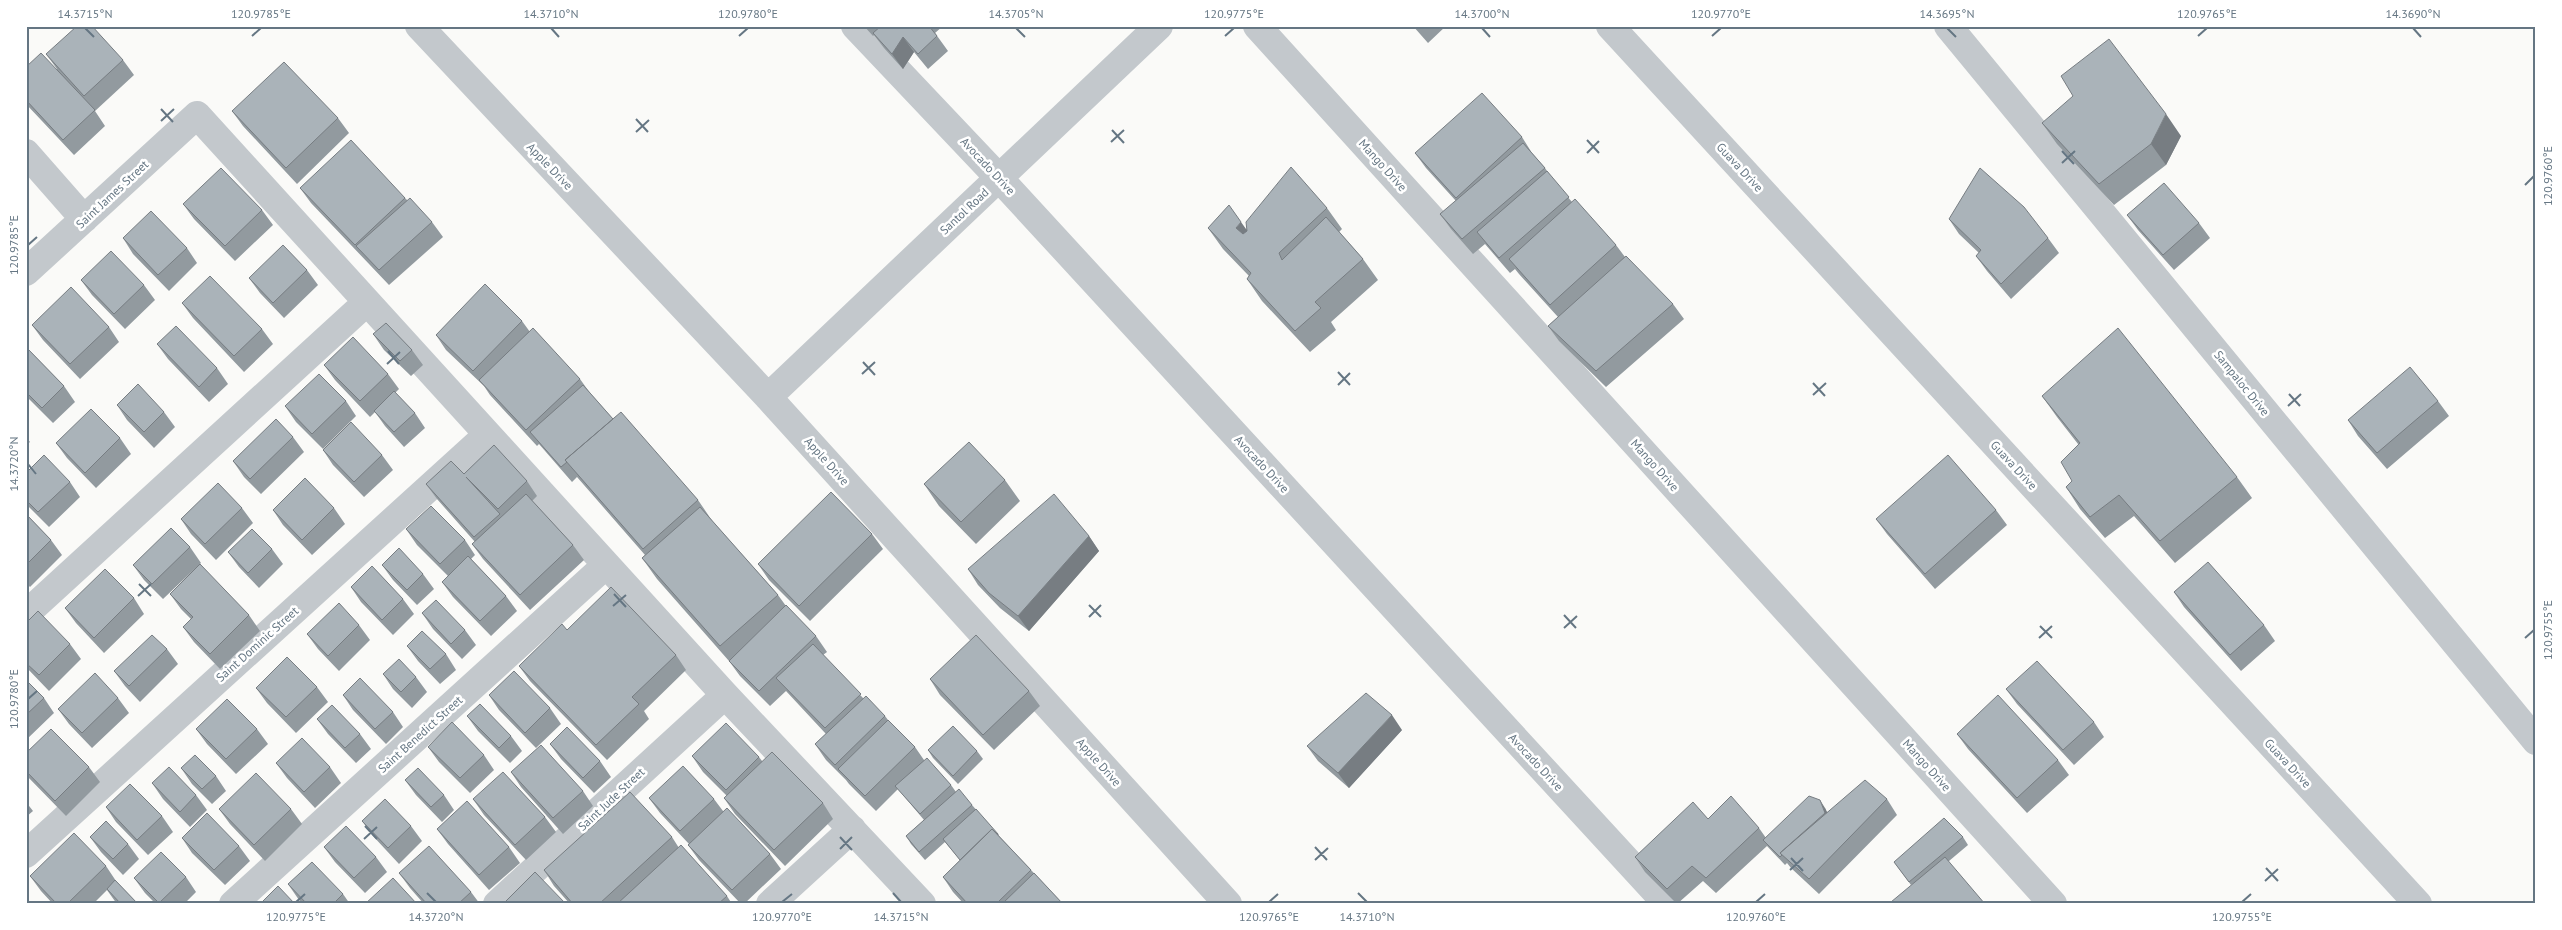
<svg xmlns="http://www.w3.org/2000/svg" width="2562" height="930" viewBox="0 0 2562 930" font-family="'PT Sans',sans-serif">
<style>
.lines{fill:none;stroke-linecap:round;stroke-linejoin:round}
.minor{stroke:#c3c8cc;stroke-width:28}
.wall{fill:#929a9f}
.shaded-wall{fill:#777d82}
.building{fill:#aab3b9;stroke:#777d82}
.ticks{fill:none;stroke:#657683;stroke-width:2}
.labels{text-anchor:middle;dominant-baseline:central;stroke-width:5;stroke-linejoin:round;paint-order:stroke}
.street-label{font-size:12px;fill:#657683;stroke:#fff}
.neatline{fill:none;stroke:#657683;stroke-width:2}
.ticks-label{font-size:12px;text-anchor:middle;fill:#657683}
</style>
<rect width="100%" height="100%" fill="#fafaf8"/>
<g class="lines">
<path class="minor" d="M419,26L768,397L1228,904
M855,26L999,178L1667,904
M1257,26L2053,904
M1610,26L2418,904
M1948,26L2536,741
M26,153L84,219
M26,272L197,115L725,695L922,904
M768,397L1159,26
M26,614L367,302
M26,854L487,435
M233,904L606,565
M497,904L725,695
M770,904L852,829"/>
</g>
<path class="wall" d="M864,26H943L935,33L948,51L928,69L914,52L903,69L884,48L874,35L873,36Z
M1413,26H1446L1428,43Z
M46,54L123,60L134,75L95,111L105,126L74,155L26,104V67L57,69Z
M232,111L338,118L349,133L297,184L243,126Z
M2042,123L2181,136L2166,165L2114,205L2057,144Z
M1522,137L1532,153L1545,168L1552,178L1572,202L1616,245L1625,257L1673,304L1684,319L1606,387L1559,341L1548,326L1558,317L1519,274L1515,269L1510,273L1485,244L1473,254L1451,229L1440,214L1456,201L1426,168L1415,153Z
M300,188L405,198L407,200L432,222L443,237L389,285L311,203Z
M183,204L262,210L273,225L235,261L194,219Z
M1327,208L1342,229L1339,232L1363,259L1378,280L1331,322L1336,330L1310,352L1262,301L1247,279L1249,276L1223,249L1208,228L1246,229Z
M2127,215L2199,223L2210,238L2174,270L2138,230Z
M1949,219L2048,238L2059,253L2011,299L1987,271L1976,256L1979,253L1959,234Z
M123,238L187,248L197,263L169,291L133,254Z
M307,270L318,285L284,318L260,293L249,278Z
M81,280L144,285L155,300L125,329L92,295Z
M182,303L262,329L273,344L244,372L193,318Z
M522,321L530,332L580,379L590,393L613,419L698,500L713,522L778,595L786,606L816,636L827,652L823,655L863,698L885,716L888,720L915,747L924,760L951,785L956,792L972,805L1001,838L1063,904H964L953,892L943,877L960,860L945,842L925,860L911,844L906,836L924,820L898,789L876,811L849,784L846,780L826,760L815,744L826,734L786,691L770,706L740,676L729,661L657,579L642,558L645,555L577,477L572,482L539,444L537,446L490,395L484,386L446,350L436,335Z
M32,325L109,327L119,342L80,379L43,340Z
M373,334L412,350L423,365L411,376L384,350Z
M157,344L217,368L228,384L209,402L168,359Z
M26,347L64,386L75,402L53,423L26,396Z
M324,365L388,374L399,389L395,393L415,413L425,428L404,447L385,426L375,412L370,417L335,380Z
M2042,396L2237,477L2252,498L2175,563L2134,516L2105,538L2080,509L2066,487L2072,481L2078,444L2057,417Z
M346,401L356,416L323,449L296,422L285,406Z
M2438,401L2449,416L2387,469L2358,436L2348,420Z
M117,405L164,412L175,427L154,448L127,420Z
M26,437L30,442L26,445Z
M293,437L304,452L261,494L244,477L233,461Z
M120,438L131,454L96,488L67,458L56,443Z
M323,450L382,455L393,470L364,497L333,465Z
M26,473L70,482L80,497L49,527L26,504Z
M464,474L527,481L537,496L532,501L573,545L584,560L530,610L483,559L472,544L475,542L437,499L426,484Z
M1005,480L1020,501L976,544L939,506L924,484Z
M242,508L253,523L216,560L191,534L181,519Z
M334,508L345,524L312,555L283,525L273,510Z
M1996,510L2007,525L1935,589L1887,534L1876,519Z
M26,514L51,540L62,555L30,587L26,583Z
M406,529L465,540L475,555L471,559L506,596L517,611L491,636L453,597L442,582L448,576L417,545Z
M872,534L883,549L810,621L769,580L758,564Z
M1089,536L1099,551L1029,631L1000,608L978,585L968,569Z
M190,547L201,563L163,599L144,580L133,565Z
M272,549L283,564L259,588L239,567L228,552Z
M382,565L423,574L434,589L417,605L393,580Z
M351,587L403,599L414,614L393,635L361,602Z
M2174,592L2264,625L2275,641L2241,671L2184,607Z
M170,594L249,615L260,631L220,669L194,642L183,627L191,619L181,609Z
M134,598L144,614L104,653L76,623L65,608Z
M422,613L465,630L476,645L462,659L433,629Z
M26,623L70,644L81,659L49,691L26,667Z
M359,625L370,640L339,671L318,649L307,634Z
M567,630L676,655L686,670L644,711L649,719L607,760L530,681L519,666Z
M407,646L446,654L456,670L440,684L418,661Z
M167,649L178,664L140,702L125,686L114,671Z
M383,674L416,677L427,692L412,708L393,689Z
M930,679L1029,691L1040,706L994,750L940,695Z
M26,680L44,698L54,713L26,740Z
M317,687L328,702L296,733L267,703L256,688Z
M2006,689L2094,722L2104,737L2074,765L2017,704Z
M343,695L393,712L403,727L386,744L353,710Z
M489,695L550,708L561,724L536,748L499,710Z
M118,698L129,713L92,748L69,724L58,709Z
M467,716L511,736L522,751L510,763L478,731Z
M317,719L360,734L371,749L356,763L328,734Z
M196,729H257L268,744L236,774L207,744Z
M1402,730L1349,788L1318,761L1307,746Z
M1957,734L2058,760L2069,775L2027,813L1968,749Z
M550,744L600,761L611,777L594,793L561,759Z
M428,747L484,755L494,770L470,793L439,762Z
M928,750L977,751L983,759L958,784L933,758Z
M26,753L89,767L100,782L66,816L26,775Z
M692,756L759,757L762,761L823,803L833,819L785,866L735,814L724,798L727,796L703,772Z
M276,763L330,767L341,783L315,808L287,778Z
M181,768L216,776L226,791L212,804L192,784Z
M511,772L583,791L593,806L563,834L521,787Z
M405,780L444,795L454,810L442,822L416,795Z
M152,783L196,795L207,810L190,827L163,799Z
M649,798L714,799L723,811L770,854L781,869L744,904H741L699,860L688,845L689,844L660,813Z
M473,799L545,817L556,832L526,860L484,815Z
M1887,799L1897,815L1819,894L1791,868L1787,863L1785,865L1767,846L1716,893L1703,881L1677,904L1645,872L1635,857L1708,819L1759,828L1766,838L1825,808L1827,812Z
M26,802L33,811L26,817Z
M106,807L162,816L173,832L148,855L116,822Z
M219,809H291L302,824L265,861L230,824Z
M362,821L411,826L422,841L399,864L373,836Z
M437,829L509,847L520,863L489,890L448,844Z
M90,837L128,844L139,859L123,875L101,852Z
M672,837L679,848L727,896L732,904H570L554,886L544,870Z
M1963,837L1968,845L1949,861L1911,885L1894,862Z
M182,838L239,846L250,861L225,885L192,853Z
M324,847L376,857L387,872L365,893L335,862Z
M106,866L116,881L138,904H117L107,890L93,904H53L41,891L30,876Z
M399,873L471,892L480,904H424L410,888Z
M186,877L196,892L184,904H156L145,893L134,878Z
M288,884L343,894L350,904H303L299,900Z"/>
<path class="shaded-wall" d="M903,37L914,52L903,69L892,54Z
M2166,114L2181,136L2166,165L2151,144Z
M1241,222L1256,243L1251,249L1236,228Z
M1089,536L1099,551L1029,631L1018,616Z
M1392,715L1402,730L1349,788L1338,773Z
M1820,800L1825,808L1831,821L1825,813Z"/>
<path class="building" d="M77,26H92L123,60L84,96L46,54Z
M881,26H929L937,36L918,54L903,37L892,54L873,33Z
M2109,39L2166,114L2151,144L2099,184L2042,123L2073,96L2061,76Z
M41,53L95,110L63,140L26,100V67Z
M284,62L338,118L286,168L232,111Z
M1482,93L1522,137L1456,198L1415,153Z
M351,140L405,198L355,245L300,188Z
M1523,143L1545,168L1462,239L1440,214Z
M1291,167L1327,208L1279,253L1282,260L1326,217L1363,259L1315,302L1321,308L1295,331L1247,279L1251,273L1208,228L1229,205L1241,222L1236,228L1243,234L1247,231L1246,222Z
M221,168L262,210L225,246L183,204Z
M1980,168L2024,207L2048,238L2001,284L1976,256L1981,250L1949,219Z
M1547,171L1569,197L1499,258L1477,232Z
M2164,183L2199,223L2163,255L2127,215Z
M410,198L432,222L379,270L356,246Z
M1575,199L1616,245L1550,305L1509,259Z
M151,211L187,248L158,275L123,238Z
M283,245L307,270L273,303L249,278Z
M111,251L144,285L114,314L81,280Z
M1626,256L1673,304L1596,371L1548,326Z
M210,276L262,329L234,356L182,303Z
M485,284L522,321L473,371L436,335Z
M71,287L109,327L70,364L32,325Z
M386,323L412,350L400,361L373,334Z
M176,326L217,368L199,387L157,344Z
M533,328L580,379L526,430L479,380Z
M2118,328L2237,477L2160,541L2119,495L2090,517L2066,487L2072,481L2061,462L2080,443L2042,396Z
M353,337L388,374L360,401L324,365Z
M26,347L64,386L42,408L26,392Z
M2410,367L2438,401L2377,453L2348,420Z
M319,374L346,401L312,434L285,406Z
M138,384L164,412L144,432L117,405Z
M583,385L613,419L565,460L567,462L561,467L530,432Z
M394,391L415,413L394,432L374,411Z
M91,409L120,438L85,473L56,443Z
M621,412L698,500L643,549L565,460Z
M276,419L293,437L250,479L233,461Z
M351,422L382,455L354,482L323,450Z
M969,442L1005,480L961,522L924,484Z
M494,445L527,481L498,509L466,477L500,514L474,537L426,484L451,461L464,474Z
M44,455L70,482L38,512L26,500V473Z
M1948,455L1996,510L1925,574L1876,519Z
M305,478L334,508L302,540L273,510Z
M218,483L242,508L205,544L181,519Z
M831,492L872,534L799,606L758,564Z
M526,494L573,545L520,595L472,544Z
M1054,494L1089,536L1018,616L989,593L968,569Z
M431,506L465,540L440,564L406,529Z
M700,507L778,595L720,646L642,558Z
M26,514L51,540L26,565Z
M171,528L190,547L152,584L133,565Z
M252,529L272,549L248,573L228,552Z
M399,548L423,574L407,590L382,565Z
M468,556L506,596L480,621L442,582Z
M2208,562L2264,625L2230,655L2174,592Z
M200,564L249,615L210,654L183,627L193,617L170,594Z
M372,566L403,599L382,620L351,587Z
M105,569L134,598L94,638L65,608Z
M611,587L676,655L632,697L639,704L596,745L519,666L562,624L567,630Z
M436,600L465,630L451,644L422,613Z
M339,603L359,625L328,656L307,634Z
M786,605L816,636L759,691L729,661Z
M38,611L70,644L39,675L26,663V623Z
M422,631L446,654L430,669L407,646Z
M152,635L167,649L129,686L114,671Z
M976,635L1029,691L983,735L930,679Z
M813,644L861,694L825,728L776,678Z
M287,657L317,687L286,717L256,688Z
M399,659L416,677L401,692L383,674Z
M2037,661L2094,722L2063,750L2006,689Z
M514,671L550,708L525,733L489,695Z
M95,673L118,698L82,733L58,709Z
M360,678L393,712L375,729L343,695Z
M26,680L44,698L26,715Z
M1366,693L1392,715L1338,773L1307,746Z
M1998,695L2058,760L2017,798L1957,734Z
M866,696L885,716L835,765L815,744Z
M227,699L257,729L226,759L196,729Z
M480,704L511,736L499,748L467,716Z
M332,705L360,734L345,748L317,719Z
M888,720L915,747L865,796L838,769Z
M452,722L484,755L460,778L428,747Z
M726,723L759,757L726,790L692,756Z
M953,726L977,751L953,776L928,750Z
M567,727L600,761L583,778L550,744Z
M51,729L89,767L55,801L26,771V753Z
M302,738L330,767L304,792L276,763Z
M541,745L583,791L553,818L511,772Z
M772,752L823,803L774,850L724,798Z
M195,755L216,776L202,789L181,768Z
M927,758L951,785L920,814L895,786Z
M683,766L714,799L680,831L649,798Z
M169,767L196,795L180,812L152,783Z
M418,768L444,795L431,807L405,780Z
M503,772L545,817L515,845L473,799Z
M256,773L291,809L254,845L219,809Z
M1865,780L1887,799L1809,879L1780,853Z
M130,784L162,816L137,840L106,807Z
M959,789L972,805L919,852L906,836Z
M630,792L672,837L599,904H573L544,870Z
M1731,796L1759,828L1706,878L1692,866L1667,889L1635,857L1693,802L1708,819Z
M1809,796L1820,800L1825,813L1780,853L1782,855L1780,857L1763,840Z
M385,799L411,826L388,848L362,821Z
M467,801L509,847L479,875L437,829Z
M727,808L770,854L732,890L688,845Z
M976,809L998,834V835L992,829L960,860L943,839Z
M207,813L239,846L214,870L182,838Z
M1944,818L1963,837L1909,882L1894,862Z
M106,821L128,844L113,859L90,837Z
M346,826L376,857L354,878L324,847Z
M992,829L1031,870L996,904H968L943,877Z
M74,833L106,866L67,904H57L30,876Z
M681,845L727,896L718,904H617Z
M429,846L471,892L458,904H427L399,873Z
M161,852L186,877L159,903L134,878Z
M1945,857L1985,904H1893L1891,902Z
M312,862L343,894L333,904H307L288,884Z
M535,872L566,904H503Z
M1034,873L1063,904H1002Z
M393,878L417,904H365Z
M115,880L138,904H121L107,889Z
M278,886L295,904H260Z"/>
<path class="ticks" d="M85,28L94,37M551,28L559,37M1016,28L1025,37M1482,28L1490,37M1947,28L1956,37M2413,28L2421,37M252,36L261,28M739,36L748,28M1225,36L1234,28M1712,36L1721,28M2198,36L2207,28M161,109L173,122M636,119L648,132M161,121L174,109M1112,130L1124,143M636,132L649,120M1587,140L1599,153M1111,142L1124,130M2062,151L2074,164M1587,153L1599,141M2062,163L2075,151M2525,185L2534,176M28,245L37,237M388,351L399,364M863,362L875,375M387,364L400,352M1338,372L1350,385M862,374L875,362M1813,383L1825,396M1338,385L1350,373M2289,394L2300,406M1813,395L1826,383M2288,406L2301,394M28,464L36,474M139,584L151,596M614,594L626,607M138,596L151,584M1089,605L1101,617M613,606L626,595M1564,615L1576,628M1089,617L1101,605M2040,626L2052,638M1564,628L1577,616M2039,638L2052,626M2525,638L2534,630M28,699L37,691M365,826L377,839M840,837L852,850M364,839L377,827M1315,847L1327,860M840,849L852,837M1791,858L1803,871M1315,860L1328,848M2266,868L2278,881M1790,870L1803,858M2265,881L2278,869M427,893L436,902M893,893L901,902M1358,893L1367,902M296,902L305,894M782,902L792,894M1269,902L1278,894M1756,902L1765,894M2242,902L2251,894"/>
<g class="labels">
<g class="street-label">
<text transform="translate(1383 165) rotate(48)">Mango Drive</text>
<text transform="translate(550 166) rotate(46)">Apple Drive</text>
<text transform="translate(988 166) rotate(47)">Avocado Drive</text>
<text transform="translate(1740 167) rotate(47)">Guava Drive</text>
<text transform="translate(112 194) rotate(-43)">Saint James Street</text>
<text transform="translate(964 211) rotate(-43)">Santol Road</text>
<text transform="translate(2242 383) rotate(51)">Sampaloc Drive</text>
<text transform="translate(827 461) rotate(48)">Apple Drive</text>
<text transform="translate(1262 464) rotate(47)">Avocado Drive</text>
<text transform="translate(1655 465) rotate(48)">Mango Drive</text>
<text transform="translate(2014 465) rotate(47)">Guava Drive</text>
<text transform="translate(257 644) rotate(-42)">Saint Dominic Street</text>
<text transform="translate(420 734) rotate(-42)">Saint Benedict Street</text>
<text transform="translate(1099 762) rotate(48)">Apple Drive</text>
<text transform="translate(1536 762) rotate(47)">Avocado Drive</text>
<text transform="translate(2288 763) rotate(47)">Guava Drive</text>
<text transform="translate(1927 765) rotate(48)">Mango Drive</text>
<text transform="translate(611 799) rotate(-43)">Saint Jude Street</text>
</g>
</g>
<rect width="2562" height="930" fill="none" stroke="#ffffff" stroke-width="55"/>
<rect x="28" y="28" width="2506" height="874" class="neatline"/>
<g class="ticks-label">
<text x="85" y="18">14.3715°N</text>
<text x="261" y="18">120.9785°E</text>
<text x="551" y="18">14.3710°N</text>
<text x="748" y="18">120.9780°E</text>
<text x="1016" y="18">14.3705°N</text>
<text x="1234" y="18">120.9775°E</text>
<text x="1482" y="18">14.3700°N</text>
<text x="1721" y="18">120.9770°E</text>
<text x="1947" y="18">14.3695°N</text>
<text x="2207" y="18">120.9765°E</text>
<text x="2413" y="18">14.3690°N</text>
<text transform="translate(2548 176) rotate(-90)" y="4">120.9760°E</text>
<text transform="translate(14 245) rotate(-90)" y="4">120.9785°E</text>
<text transform="translate(14 464) rotate(-90)" y="4">14.3720°N</text>
<text transform="translate(2548 630) rotate(-90)" y="4">120.9755°E</text>
<text transform="translate(14 699) rotate(-90)" y="4">120.9780°E</text>
<text x="296" y="921">120.9775°E</text>
<text x="436" y="921">14.3720°N</text>
<text x="782" y="921">120.9770°E</text>
<text x="901" y="921">14.3715°N</text>
<text x="1269" y="921">120.9765°E</text>
<text x="1367" y="921">14.3710°N</text>
<text x="1756" y="921">120.9760°E</text>
<text x="2242" y="921">120.9755°E</text>
</g>
</svg>
